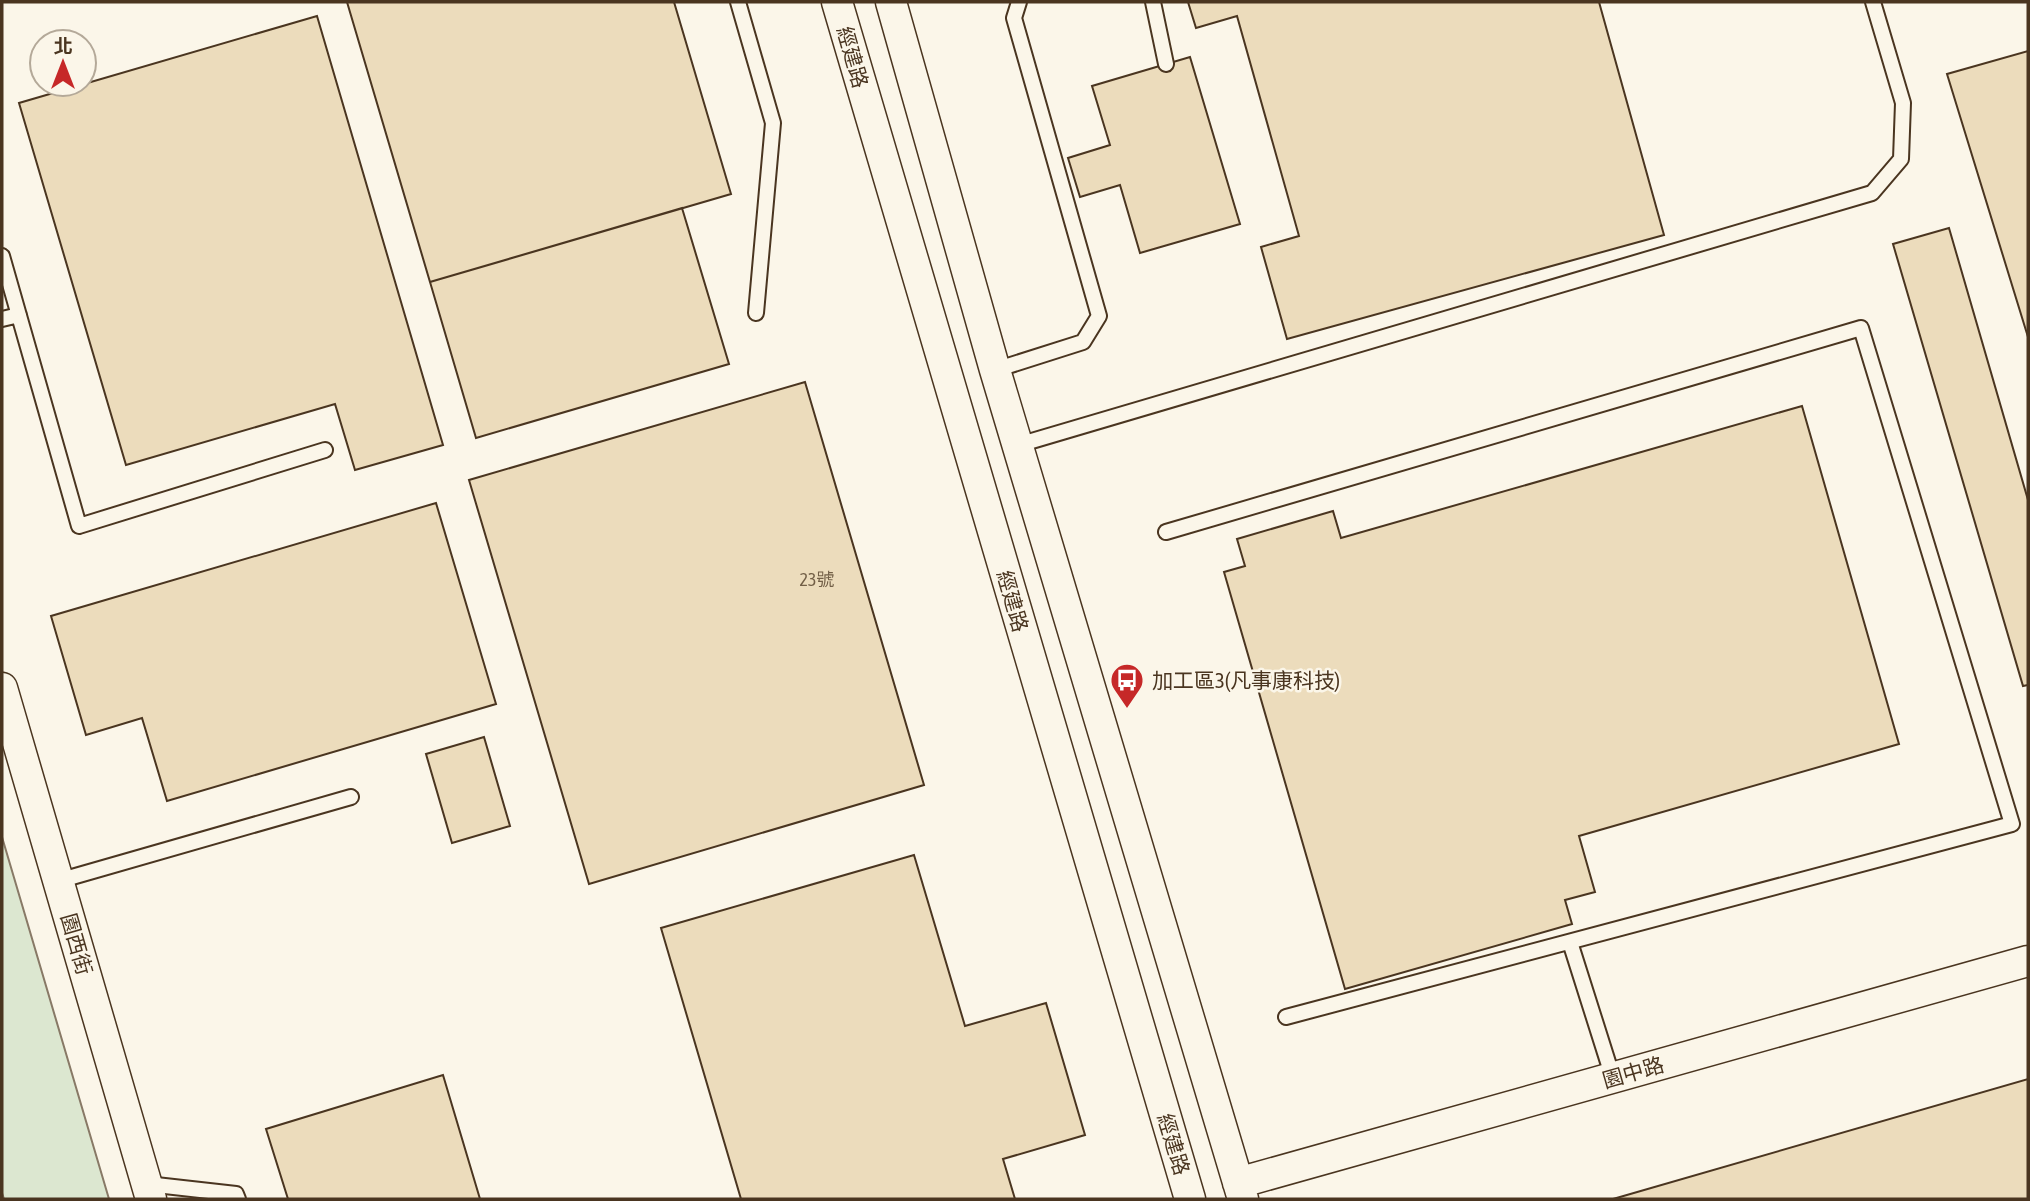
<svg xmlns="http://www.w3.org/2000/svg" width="2030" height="1201" viewBox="0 0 2030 1201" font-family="'Asap Condensed','Noto Sans TC',sans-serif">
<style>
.green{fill:#dce7d0;stroke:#887966;stroke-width:2}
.building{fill:#ecdcbc;stroke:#4a3520;stroke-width:2}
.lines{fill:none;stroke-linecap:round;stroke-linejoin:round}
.service-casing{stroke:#4a3520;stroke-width:18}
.minor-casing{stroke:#4a3520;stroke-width:33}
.service{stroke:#fbf6e9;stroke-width:14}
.minor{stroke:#fbf6e9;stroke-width:30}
.labels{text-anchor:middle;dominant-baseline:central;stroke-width:5;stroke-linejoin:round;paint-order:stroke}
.number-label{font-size:18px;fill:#725f47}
.street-label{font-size:21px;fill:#4a3520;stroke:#fbf6e9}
.poi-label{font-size:21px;fill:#4a3520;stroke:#fbf6e9;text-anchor:start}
</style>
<rect width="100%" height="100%" fill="#fbf6e9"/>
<path class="green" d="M2,837L109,1199H4L2,1193Z"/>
<path class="building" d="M347,2H674L731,194L430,282Z
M1188,2H1599L1664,235L1287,339L1261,247L1299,236L1237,16L1196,28Z
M317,16L443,445L355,470L335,404L126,465L19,103Z
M2028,51V337L1947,74Z
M1190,57L1240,224L1140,253L1120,185L1080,197L1068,158L1110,145L1092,86Z
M682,208L729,364L476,438L430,282Z
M1949,228L2028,500V685L2023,686L1893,244Z
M805,382L924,785L589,884L469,480Z
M1802,406L1899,744L1579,836L1595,892L1565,900L1572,924L1345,989L1224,572L1245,566L1237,539L1333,511L1341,538Z
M436,503L496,704L167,801L142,718L86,735L51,616Z
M484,737L510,826L452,843L426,754Z
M914,855L965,1026L1046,1003L1085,1135L1003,1159L1015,1199H741L661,928Z
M443,1075L480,1199H288L266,1129Z
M2028,1079V1199H1613Z"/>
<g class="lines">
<defs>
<path id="service" d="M738,2L773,123L756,313
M1153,2L1166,64
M2,256L79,526L325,450
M2,319L19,315
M995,370L1083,342L1099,316L1014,18L1019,2
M1018,445L1872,193L1901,159L1903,103L1873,2
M1166,532L1861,328L2012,824L1286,1017
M58,881L351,797
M1570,942L1613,1078
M147,1184L236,1194L238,1199"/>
<path id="minor" d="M837,2L1190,1199
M891,2L995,370L1243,1199
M2,688L151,1199
M1238,1183L2028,961"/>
</defs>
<use href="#service" class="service-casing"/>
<use href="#minor" class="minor-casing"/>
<use href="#service" class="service"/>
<use href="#minor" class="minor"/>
</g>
<defs>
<symbol id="bus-pin" viewBox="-11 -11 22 30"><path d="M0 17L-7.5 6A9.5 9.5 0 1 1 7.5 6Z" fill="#c62828" stroke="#fbf6e9"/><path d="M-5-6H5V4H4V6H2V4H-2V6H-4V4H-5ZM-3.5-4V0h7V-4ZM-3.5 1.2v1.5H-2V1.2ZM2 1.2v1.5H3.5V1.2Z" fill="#fff"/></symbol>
</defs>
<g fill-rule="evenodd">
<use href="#bus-pin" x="1108" y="661" width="38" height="52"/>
</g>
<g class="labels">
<g class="number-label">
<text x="817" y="579">23號</text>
</g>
<g class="street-label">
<text transform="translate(853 57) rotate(74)">經建路</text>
<text transform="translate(1013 601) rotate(74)">經建路</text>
<text transform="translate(77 944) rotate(74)">園西街</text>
<text transform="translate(1633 1072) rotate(-16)">園中路</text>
<text transform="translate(1174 1144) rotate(73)">經建路</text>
</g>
<g class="poi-label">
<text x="1152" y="680">加工區3(凡事康科技)</text>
</g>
</g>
<rect width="2030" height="1201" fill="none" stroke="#4a3520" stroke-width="7"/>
<g transform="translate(63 63)"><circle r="33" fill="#fbf6e9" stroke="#b4a999" stroke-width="2"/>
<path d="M0-5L12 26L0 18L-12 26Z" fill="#c62828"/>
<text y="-10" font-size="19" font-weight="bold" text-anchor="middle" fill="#4a3520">北</text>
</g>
</svg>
